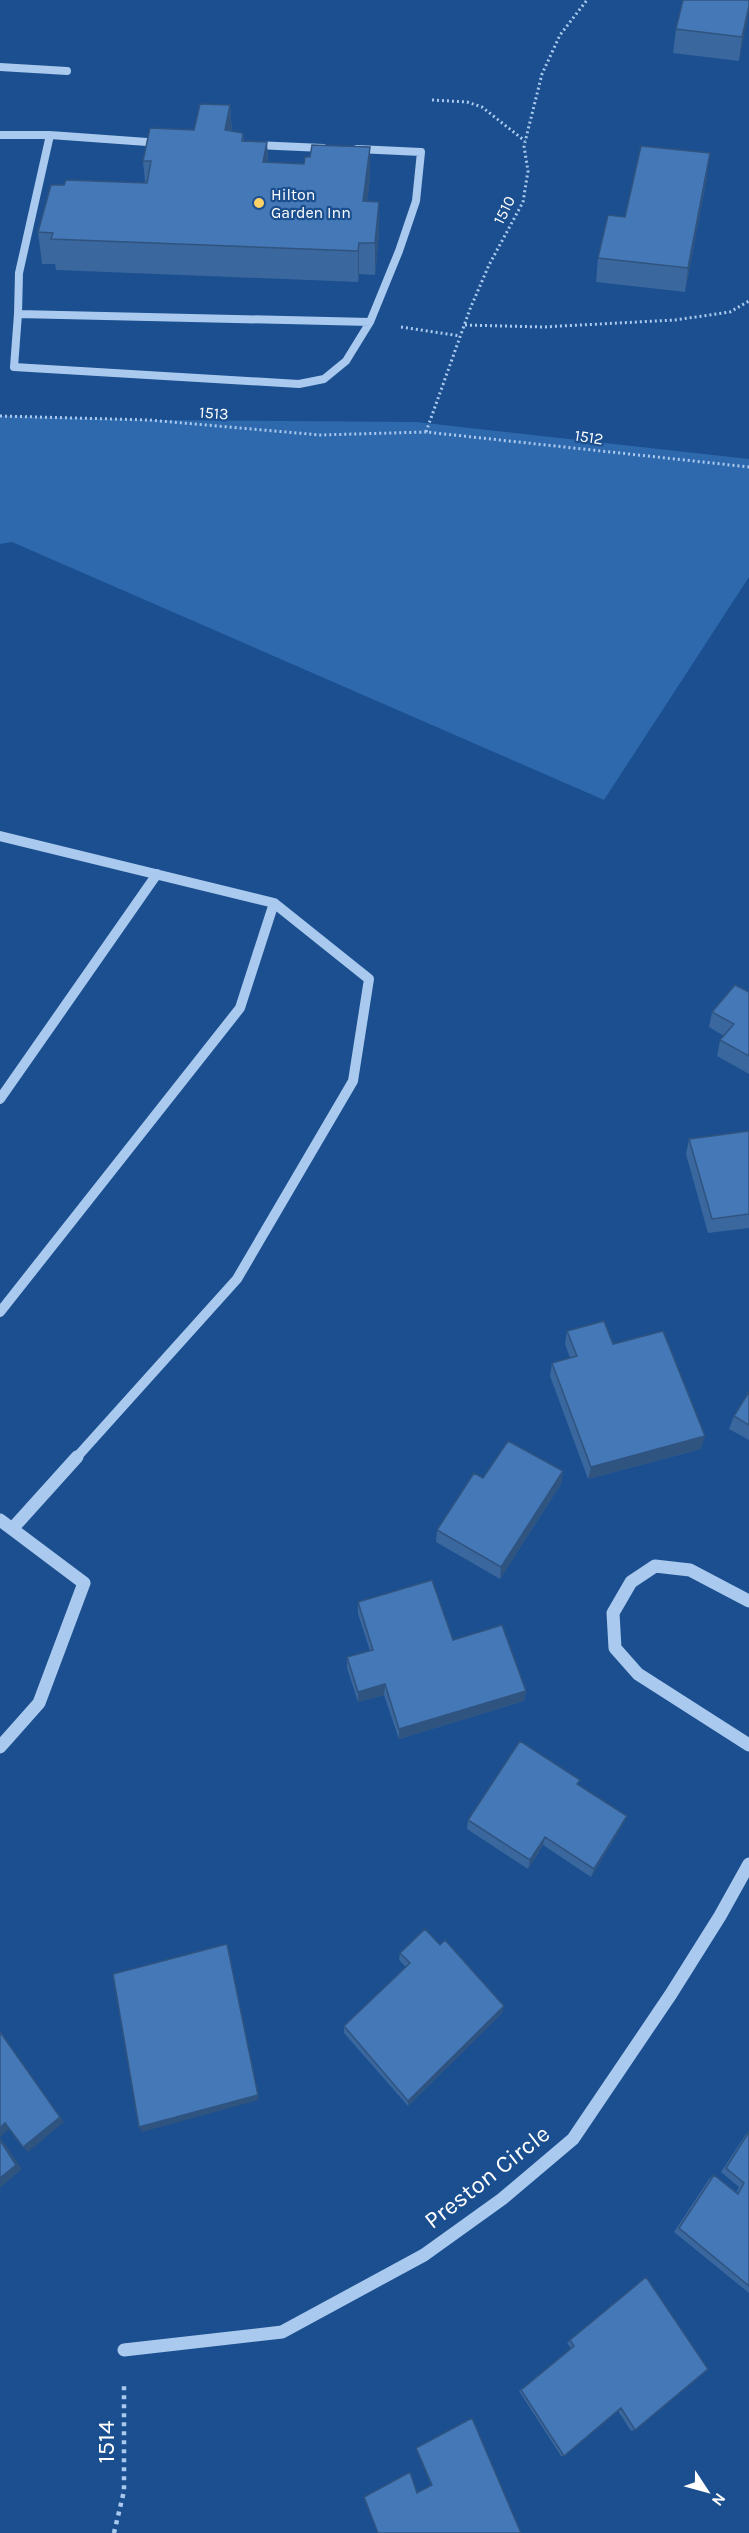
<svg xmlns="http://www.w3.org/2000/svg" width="749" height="2533" viewBox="0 0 749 2533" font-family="Karla,sans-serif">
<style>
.green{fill:#2e69ad}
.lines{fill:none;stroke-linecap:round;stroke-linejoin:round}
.path-far1{stroke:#a9c9ee;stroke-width:3;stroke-dasharray:2 3;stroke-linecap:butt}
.path{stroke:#a9c9ee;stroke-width:4.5;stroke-dasharray:4 5;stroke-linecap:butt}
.minor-far2{stroke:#a9c9ee;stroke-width:8}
.minor-far1{stroke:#a9c9ee;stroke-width:10}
.minor{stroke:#a9c9ee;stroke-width:13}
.wall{fill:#3a679d}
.shaded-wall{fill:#305480}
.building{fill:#4478b7;stroke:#305480;stroke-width:1.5}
.poi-dot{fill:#ffd166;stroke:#1b4f8f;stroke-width:2}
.labels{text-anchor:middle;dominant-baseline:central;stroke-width:4.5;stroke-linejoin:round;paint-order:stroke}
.far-poi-label{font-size:16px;fill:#fff;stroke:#1b4f8f;text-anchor:start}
.far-street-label{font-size:16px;fill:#fff;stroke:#1b4f8f}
.near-street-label{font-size:24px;fill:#fff;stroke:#1b4f8f}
</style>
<rect width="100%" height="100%" fill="#1b4f8f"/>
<path class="green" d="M0,416L149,420L416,422L749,459V577L604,800L12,542L0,544Z"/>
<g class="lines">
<path class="path-far1" d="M432,100L467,102L482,107L525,141
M465,325L543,327L675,320L730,312L749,301
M401,327L460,336
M0,416L149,420L320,435L426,432L749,467
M426,432L470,309L489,265L523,202L528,171L524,146L542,74L560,35L587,0"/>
<path class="path" d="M114,2533L124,2491V2382"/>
<path class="minor-far2" d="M0,67L67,71
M0,135H50L161,143
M50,135L19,273L18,314L370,322L399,251L416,201L421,152L357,149
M255,145L323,148
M18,314L14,367L299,384L324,379L346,361L370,322"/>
<path class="minor-far1" d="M0,836L274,903L369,979L353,1081L237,1279L76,1458
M0,1099L157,874
M0,1312L240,1008L274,903"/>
<path class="minor" d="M0,1520L84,1583L39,1703L0,1747
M12,1529L77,1457
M749,1601L690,1570L655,1566L631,1582L613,1613L615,1648L638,1674L749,1745
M124,2350L282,2332L424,2255L502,2199L573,2139L671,1994L720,1916L749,1864"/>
</g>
<path class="wall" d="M749,0L739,61L673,53L676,29Z
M230,105L232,131L243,133L244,141L267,142L268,162L304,164L310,157L370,147V178L367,201L379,233L375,275L359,274L358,282L56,270L55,264H42L38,232L145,182L143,161L194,130Z
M707,177L685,292L596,282L598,258Z
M749,992V1074L717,1056L720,1040L724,1036L709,1027L712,1012Z
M749,1131V1228L708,1233L686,1154L689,1139Z
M567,1331L613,1344L701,1449L588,1479L550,1376L552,1363L570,1358L565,1344Z
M749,1392V1440L729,1429L734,1416Z
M563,1471L561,1484L500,1579L436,1542L437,1530L483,1478Z
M358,1602L453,1640L526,1691L524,1701L399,1739L384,1695L358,1702L347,1668V1657L370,1651L358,1614Z
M579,1785L623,1824L591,1877L543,1845L528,1869L467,1829L468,1820Z
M400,1953L502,2013L408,2106L344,2033V2026L406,1967L399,1960Z
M749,2131V2293L674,2232L709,2179L714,2175L736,2193L739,2187L721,2172L746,2134Z
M642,2280L635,2430L631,2431L618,2411L564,2456H561L519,2391L571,2348L567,2343Z
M472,2418L521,2533H378L417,2493L431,2485L416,2448Z"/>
<path class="shaded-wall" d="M749,6V13L739,61L742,37Z
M230,105L232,136L225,130Z
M267,142L268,173L263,162Z
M370,147V178L363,233V201Z
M710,153L707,177L685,292L688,268Z
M379,202V233L375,275V243Z
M359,243V274L358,282V251Z
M705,1436L701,1449L588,1479L591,1467Z
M563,1471L561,1484L500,1579L501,1567Z
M385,1684L384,1695L358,1702V1692Z
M526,1691L524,1701L399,1739V1729Z
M627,1816L623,1824L591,1877L594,1869Z
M545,1837L543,1845L528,1869L530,1860Z
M227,1944L259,2100L142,2132L139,2127Z
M504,2006L502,2013L408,2106V2101Z
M0,2031L64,2122L28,2152L23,2147Z
M5,2123L11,2128L0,2137L22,2169L0,2188V2128Z"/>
<path class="building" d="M683,0H749V6L742,37L676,29Z
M200,104L230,105L225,130L243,133L242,141L267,142L263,162L304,164L305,157H310L312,145L370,147L363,201L379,202L375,243H359L358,251L51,239L53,233L38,232L51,185H64L66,180L147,183L151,161H143L150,128L194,130Z
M641,146L710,153L688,268L598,258L608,215L625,217Z
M735,985L749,992V1056L720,1040L734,1024L712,1012Z
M749,1131V1214L712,1219L689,1139Z
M604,1321L613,1344L663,1331L705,1436L591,1467L552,1363L577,1356L567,1331Z
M749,1392V1425L734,1416Z
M508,1441L563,1471L501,1567L437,1530L474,1473L483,1478Z
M432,1580L453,1640L502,1625L526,1691L399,1729L385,1684L358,1692L347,1657L373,1650L358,1602Z
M520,1741L580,1780L577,1784L627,1816L594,1869L545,1837L530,1860L468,1820Z
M425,1929L440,1945L445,1940L504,2006L408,2101L344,2026L410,1963L400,1953Z
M227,1944L258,2095L139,2127L113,1974Z
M0,2032L60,2117L23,2147L5,2123L0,2128Z
M749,2132V2286L679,2228L714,2175L738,2194L744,2183L726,2168Z
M0,2140L16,2165L0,2178Z
M646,2277L708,2369L635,2430L621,2408L564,2456L521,2390L574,2346L570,2340Z
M472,2418L521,2533H378L364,2497L410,2472L417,2493L432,2485L416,2448Z"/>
<circle class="poi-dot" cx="259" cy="203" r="6"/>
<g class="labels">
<g class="far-poi-label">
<text x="271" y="194">Hilton<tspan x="271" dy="18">Garden Inn</tspan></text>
</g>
<g class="far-street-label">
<text transform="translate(504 210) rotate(-64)">1510</text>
<text transform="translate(214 413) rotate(4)">1513</text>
<text transform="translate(589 437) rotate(8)">1512</text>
</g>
<g class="near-street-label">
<text transform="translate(487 2177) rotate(-38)">Preston Circle</text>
<text transform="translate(106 2442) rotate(-90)">1514</text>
</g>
</g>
<g transform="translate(707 2491) rotate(126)" stroke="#1b4f8f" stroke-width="4.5" paint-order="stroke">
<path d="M0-4.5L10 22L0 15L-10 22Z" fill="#ffffff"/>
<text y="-9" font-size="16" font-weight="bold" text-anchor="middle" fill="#ffffff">N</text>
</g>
</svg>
